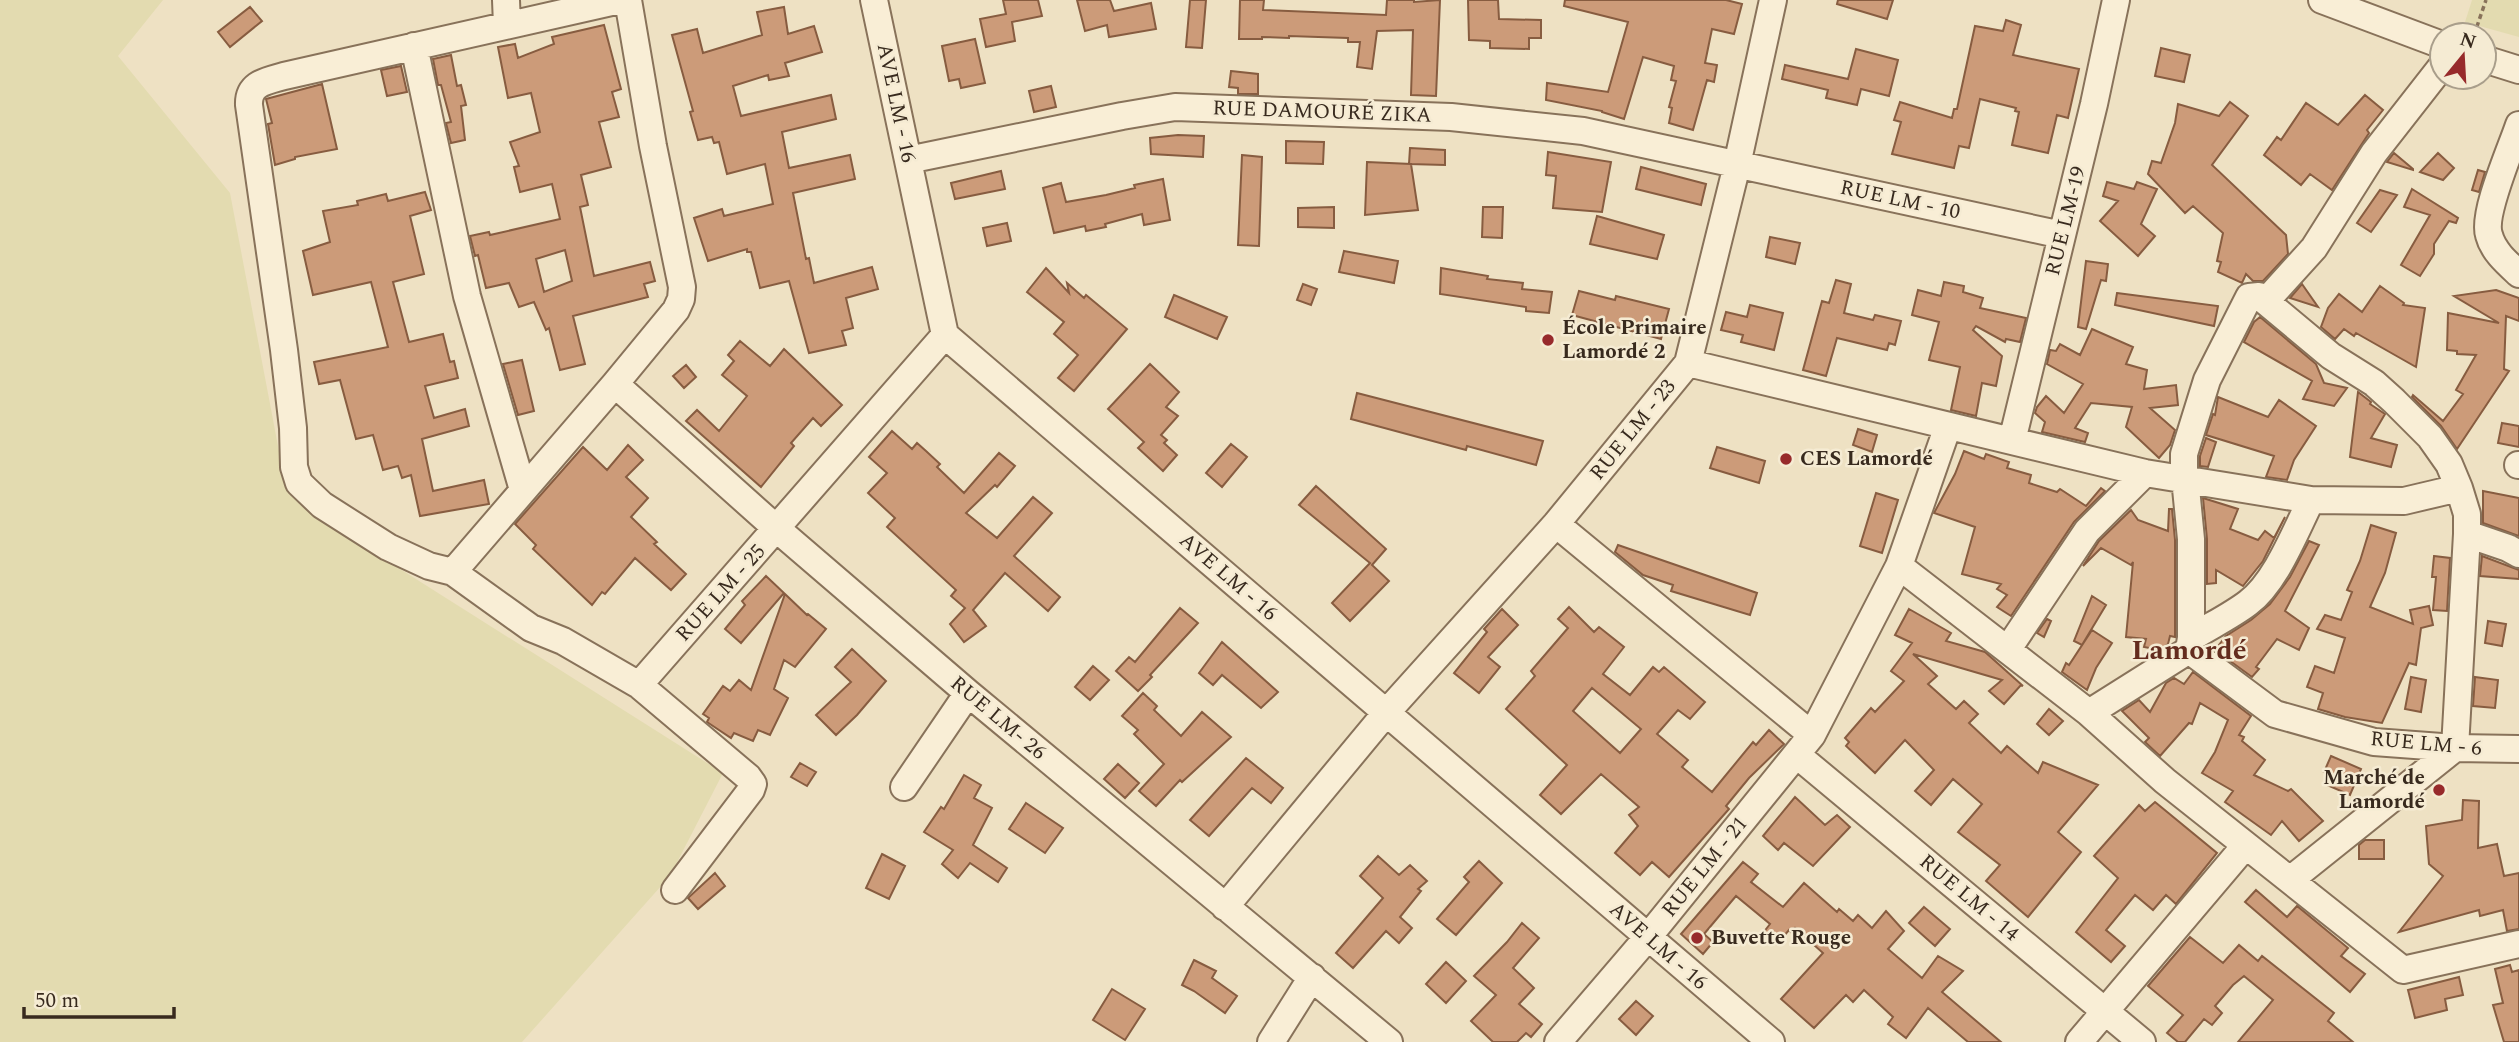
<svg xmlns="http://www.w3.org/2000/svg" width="2519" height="1042" viewBox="0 0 2519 1042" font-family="Spectral,serif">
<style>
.farmland{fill:#e3dbb0}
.building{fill:#cc9b79;stroke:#875c40;stroke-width:2;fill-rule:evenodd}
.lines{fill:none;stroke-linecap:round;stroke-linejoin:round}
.minor-casing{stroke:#88725a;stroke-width:30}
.path{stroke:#88725a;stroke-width:3.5;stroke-dasharray:5 3.5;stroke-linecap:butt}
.minor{stroke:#f9eed6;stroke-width:26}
.poi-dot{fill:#972a2b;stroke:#f5ebd3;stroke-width:2.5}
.labels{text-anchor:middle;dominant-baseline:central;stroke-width:5;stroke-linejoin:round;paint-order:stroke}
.street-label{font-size:21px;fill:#382a1e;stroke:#f5ebd3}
.poi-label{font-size:21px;font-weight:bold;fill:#382a1e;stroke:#f5ebd3;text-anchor:start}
.district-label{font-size:28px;font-weight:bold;fill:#642c1e;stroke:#f5ebd3}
</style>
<rect width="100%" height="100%" fill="#eee1c3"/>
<path class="farmland" d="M0,0H163L118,56L230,193L285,483L329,524L723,773L670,876L522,1042H0Z
M2472,0H2519V37L2465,22Z"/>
<path class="building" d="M1003,0H1038L1042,16L1012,22L1015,41L986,47L980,19L1006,14Z
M1077,0H1110L1114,11L1151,3L1156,29L1109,37L1107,25L1085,31Z
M1190,0H1206L1202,48L1186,47Z
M1240,0H1264L1263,10L1386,15L1387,0H1414V2L1440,0L1436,96L1411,95L1413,30L1377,31L1372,69L1357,67L1360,42H1348V38L1289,36V38L1262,37V39H1239Z
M1468,0H1498L1499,19L1541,20V38H1529V49L1490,48V41L1469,40Z
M1565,0H1726L1742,4L1734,34L1712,29L1705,63L1717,65L1714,82L1707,80L1693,130L1669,123L1672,108L1669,107L1676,81L1671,80L1674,66L1643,57L1624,119L1602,112V111L1546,100L1547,83L1608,92L1628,22L1564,6Z
M1838,0H1893L1887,19L1837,4Z
M250,7L262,21L230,47L218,32Z
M784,7L788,34L814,26L822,52L785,63L789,76L769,80L768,75L733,86L741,116L831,95L836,119L782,132L789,168L850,155L855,179L793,193L806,259L809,258L814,283L872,267L878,289L846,298L853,328L842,331L846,345L809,353L789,281L760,288L751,252H747V249L708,261L694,218L722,209L724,216L773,204L765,164L727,174L719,142L714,143L712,137L698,140L690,112L693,111L672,35L697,29L703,53L762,35L757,12Z
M2006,20L2021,25L2013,55L2079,69L2068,118L2057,115L2048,153L2012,145L2019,112L2015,111L2016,108L1980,99L1969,148L1959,146L1954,168L1892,154L1901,122L1894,120L1900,102L1952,118L1954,109H1957L1975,26L2003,31Z
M604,25L621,89L612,92L619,117L599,122L611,167L581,175L588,205L580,207L594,276L650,262L655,281L644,284L648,297L573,316L585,364L560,370L549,328L546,330L534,302L519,307L509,283L486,288L478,255L475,256L470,236L489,232L490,235L560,219L552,184L520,192L514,167L519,166L510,142L540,132L531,93L508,98L498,47L515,44L518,58L554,44L552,37ZM565,250L572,281L544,292L536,259Z
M975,39L985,83L961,88L959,79L949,81L942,46Z
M2161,48L2190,55L2184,82L2155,76Z
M1856,49L1898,60L1889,96L1861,89L1857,105L1826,98L1828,90L1782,79L1785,65L1848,79Z
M451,55L457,86L461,85L466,105L461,106L465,140L451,143L446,123L451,122L441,85H438L433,59Z
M401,66L407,92L387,96L381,70Z
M1231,71L1258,74V94H1238V88L1229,87Z
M322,84L337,149L295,157V159L275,165L268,124L272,123L266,99Z
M1051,86L1056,107L1034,112L1029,91Z
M2365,95L2383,110L2367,130L2369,133L2332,190L2310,174L2301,185L2264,155L2277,137L2281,140L2306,103L2338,125Z
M2230,102L2248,116L2212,165L2286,235L2288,254L2263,281H2253L2246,274L2242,283L2218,272L2221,262L2217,261L2223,233L2193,206L2185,213L2148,174L2152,161L2161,163L2175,123L2178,104L2219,116Z
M1178,135L1204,136L1203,157L1151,154L1150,138Z
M1286,141L1324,142L1323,164L1286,163Z
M1410,148L1445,150V165L1409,164Z
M1548,152L1611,162L1602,212L1553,208L1556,176L1546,175Z
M2394,153L2413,169V170L2387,162Z
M2438,153L2454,168L2443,180L2420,172Z
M1242,155L1262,157L1259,246L1238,245Z
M1367,162L1411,164L1418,210L1365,215Z
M1641,167L1706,184L1701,205L1636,189Z
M2478,170L2485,172L2479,192L2472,190Z
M1001,171L1005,189L955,199L951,183Z
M1163,179L1170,220L1144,225L1142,214L1105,224L1106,227L1086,231L1085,226L1054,233L1043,188L1061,183L1066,202L1106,195L1135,188L1134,185Z
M2107,182L2134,189L2137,182L2157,189L2141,224L2155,236L2138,256L2100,221L2118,201L2103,196Z
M2412,189L2458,218L2456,223L2449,221L2434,244V254L2420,276L2401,265L2430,215L2404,207Z
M2380,190L2397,195L2371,232L2357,223Z
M425,192L431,210L410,216L424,274L393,282L409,342L443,334L450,362L454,361L458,378L425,386L434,418L465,409L469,426L422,439L433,491L484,480L489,504L420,516L411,475L402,478L398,466L383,470L373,435L356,439L340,380L319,384L314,362L388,347L371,282L313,295L303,251L330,242L323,211L358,205L357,201L386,194L388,201Z
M1334,207V228L1298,227V208Z
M1483,207H1503L1502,238L1482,237Z
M1597,216L1664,235L1657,259L1590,244Z
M1007,223L1011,241L987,246L983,228Z
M1770,237L1800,243L1795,264L1766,257Z
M1344,251L1398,261L1394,283L1339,272Z
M2086,261L2108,264L2106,281L2101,280L2086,329L2078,327Z
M1046,268L1069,293L1067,283L1084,298L1086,295L1127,329L1074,391L1058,378L1078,355L1054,334L1064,322L1027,292Z
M1441,268L1488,276L1487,279L1523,283L1522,289L1552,292L1549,313L1526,311V307L1440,294Z
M1836,280L1851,284L1844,313L1873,320L1875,315L1901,321L1895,345L1889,343L1887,350L1837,338L1826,376L1803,370L1822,301L1829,303Z
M1944,282L1964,286L1963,292L1983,298L1980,308L2026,318L2020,342L2006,339L2005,342L1976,326L1973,330L2002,356L1996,386L1982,383L1976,416L1951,410L1960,367L1929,360L1939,322L1912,315L1918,290L1941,296Z
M1303,284L1317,289L1311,305L1297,300Z
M2302,284L2318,307L2290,298Z
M2380,286L2404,303L2403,305L2425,308L2416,367L2356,333L2354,336L2344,329L2335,339L2321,327L2328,308L2339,294L2362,312Z
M2496,290L2519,298V321L2506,316L2504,369L2509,371L2457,449L2441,426L2412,397L2413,395L2443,421L2463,394L2456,390L2476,355L2457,354V351L2447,350L2448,313L2499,323L2454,296Z
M1579,291L1615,300L1616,296L1669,309L1661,339L1572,315Z
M2117,293L2218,306L2214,326L2115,305Z
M1174,295L1227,317L1217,339L1165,317Z
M1750,305L1783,313L1774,350L1741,342L1743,335L1721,330L1726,312L1747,317Z
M2260,317L2316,364L2324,383L2347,388L2334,406L2303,399L2312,381L2244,342L2254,322Z
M2092,329L2133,347L2126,364L2147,370L2144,389L2176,385L2178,405L2150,408L2175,430L2170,445L2159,458L2126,427L2132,407L2091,403L2075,428L2088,433L2085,442L2042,432L2045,422L2035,413L2037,407L2046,396L2064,413L2083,384L2047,364L2050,350L2056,351L2060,344L2080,355Z
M740,341L770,366L784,349L842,405L821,426L813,418L791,443L794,446L761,487L686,421L697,410L719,431L747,396L722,375L734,361L728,355Z
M522,360L534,411L518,415L503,364Z
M1150,364L1179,392L1166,407L1178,416L1161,435L1167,440L1164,443L1177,455L1163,471L1138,448L1144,442L1108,409Z
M686,365L696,377L684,388L673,376Z
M2358,392L2371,402L2370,404L2385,414L2371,438L2397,445L2391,467L2350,457Z
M1357,393L1543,441L1536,465L1467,446L1466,450L1351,419Z
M2218,397L2268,417L2279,400L2316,426L2294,460L2287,480L2266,477L2274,456L2206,435L2213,414L2215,415Z
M2502,423L2519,426V447L2498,443Z
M1858,429L1877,435L1872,452L1853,445Z
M892,431L912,449L917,443L926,451L940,464L937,467L964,493L999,453L1015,466L997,487L995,485L966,513L997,538L1033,497L1052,513L1014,556L1060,597L1048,611L1005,573L973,610L986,626L964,642L950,624L965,608L951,596L956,590L887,527L895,518L868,493L887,473L869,457Z
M2206,438L2216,442L2208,467L2200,466V456Z
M1231,444L1247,457L1222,487L1206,473Z
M628,445L643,460L626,477L648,498L631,517L657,542L654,544L686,574L671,590L635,558L605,594L602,592L592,605L533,549L536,545L515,524L583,447L607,470Z
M1717,447L1765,461L1759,483L1710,468Z
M1964,451L1984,459L1986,454L2009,462L2007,468L2031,475L2029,483L2057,492L2060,489L2086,506L2101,488L2105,491L2074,522L2011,616L1997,607L2007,595L1997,589L2001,584L1962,574L1975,527L1934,513L1955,474Z
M1316,486L1386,549L1372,565L1389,581L1350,621L1332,603L1370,563L1299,505Z
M2483,491L2519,498V536L2483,523Z
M1876,493L1898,500L1882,553L1860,546Z
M2203,498L2238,509L2230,529L2258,540L2265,531L2274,538L2285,517L2263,561L2243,586L2216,570V583L2207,584V539Z
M2169,509H2172L2175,540V637L2170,636L2168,644L2160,650L2144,647L2146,639L2126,637L2133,562L2131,565L2101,548L2083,566L2099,541L2131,510L2138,520L2168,531Z
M2371,525L2396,533L2385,573L2370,607L2413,624L2410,610L2429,606L2433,625L2421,628L2416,665L2409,663L2382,723L2345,717L2318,709L2323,693L2307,687L2315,666L2334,673L2345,638L2317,629L2325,615L2341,620L2352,592L2347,590L2360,561Z
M2309,541L2319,545L2285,611L2309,628L2299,650L2277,639L2256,667L2259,669L2252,677L2215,650L2226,636L2251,620L2270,604L2290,577Z
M1618,545L1757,593L1750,615L1671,591L1673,585L1643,575L1615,552Z
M2434,556L2450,558L2447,611L2433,610L2436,577H2432Z
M2482,556L2519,570V579L2480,576Z
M766,576L784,593L741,643L725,629L745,605L742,601Z
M785,594L807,615L808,614L826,629L795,667L784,660L774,689L788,698L770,735L758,730L753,741L734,733L731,738L707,722L709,718L703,714L723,686L730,691L739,680L751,690Z
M2092,596L2106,605L2082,645L2074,641Z
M1569,607L1594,632L1599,627L1624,647L1603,674L1630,695L1653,667L1659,672L1664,667L1705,702L1690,719L1678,710L1657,734L1688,760L1682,767L1712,792L1753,742L1756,745L1769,730L1784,744L1749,778L1726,806L1729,809L1669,877L1652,862L1640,875L1615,853L1638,826L1629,815L1639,807L1601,774L1561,814L1540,795L1567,765L1506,709L1535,676L1531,671L1568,628L1558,619ZM1592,688L1641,729L1620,753L1573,711Z
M1180,608L1198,623L1150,675L1152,677L1138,691L1116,671L1129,657L1135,662Z
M1502,609L1518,625L1488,657L1500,667L1479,693L1454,673L1487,632L1484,629Z
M1909,609L1951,633L1946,641L1985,652L2023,686L2021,685L2004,704L1989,691L2002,680L1913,654L1937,676L1928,684L1956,709L1964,701L1978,714L1969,723L2001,753L2007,746L2038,773L2043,762L2098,785L2058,832L2081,852L2028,917L1986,881L2000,865L1958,832L1982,804L1953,779L1931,805L1915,791L1934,770L1905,740L1875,773L1846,746L1849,742L1845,738L1871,708L1875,712L1904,681L1891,671L1912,643L1895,635Z
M2047,619L2051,621L2044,637L2037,633Z
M2488,621L2506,624L2502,646L2485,643Z
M2092,630L2112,643L2096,668L2087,690L2062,672L2066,663L2069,665Z
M1222,642L1278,692L1261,708L1222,675L1213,685L1199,673Z
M852,649L886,681L857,715L836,735L816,715L851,682L835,667Z
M1093,666L1109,680L1090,700L1075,687Z
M2193,672L2251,716L2239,735L2244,737L2242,741L2265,760L2254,775L2288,791L2291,789L2323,821L2299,841L2282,821L2271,835L2225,802L2233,791L2202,773L2215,752L2228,720L2200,703L2192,724L2189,723L2160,756L2145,742L2149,738L2122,711L2139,700L2150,712L2166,683L2174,678L2184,684Z
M2411,677L2426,680L2421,712L2405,709Z
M2475,677L2498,680L2495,708L2473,706Z
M1143,693L1157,706L1154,710L1181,736L1202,712L1231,737L1182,782L1180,780L1156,806L1139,791L1164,764L1134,734L1138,730L1122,716Z
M2049,709L2063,721L2049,735L2037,724Z
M2331,756L2361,769L2350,795L2327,785L2331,776L2324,772Z
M1246,758L1283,788L1271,803L1252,788L1209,836L1190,820Z
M800,763L816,772L807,786L791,777Z
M1118,764L1139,783L1125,798L1104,779Z
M964,775L981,785L974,798L992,808L973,845L1007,868L998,882L970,863L958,878L942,864L953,850L924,832L941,807L944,809Z
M1795,797L1825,825L1837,815L1850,827L1813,866L1784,843L1778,850L1763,836Z
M2463,800L2479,801L2478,848L2497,844L2504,876L2519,873V929L2507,931L2503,910L2480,916L2479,910L2399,932L2443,876L2429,864L2426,826L2462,820Z
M2155,802L2217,853L2176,904L2166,895L2153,910L2135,895L2106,930L2125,946L2111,962L2076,932L2118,878L2094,856L2139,805L2145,811Z
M1026,803L1063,828L1045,853L1009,829Z
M2365,840H2384V859H2359V845Z
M882,854L905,866L889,899L866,888Z
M1378,856L1399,875L1410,865L1427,881L1418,889L1421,891L1400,917L1412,928L1399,943L1386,931L1353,968L1336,953L1383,898L1360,876Z
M1479,861L1502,883L1456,935L1437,919L1469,882L1464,877Z
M1743,862L1758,874L1751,882L1783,907L1804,883L1837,912L1839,909L1853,921L1858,915L1872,928L1886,911L1904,931L1888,949L1922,978L1938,956L1963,971L1942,992L2001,1042H1968L1928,1008L1906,1038L1888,1024L1893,1017L1864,990L1853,1002L1846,995L1814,1028L1781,999L1823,953L1795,928L1791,932L1789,930L1777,944L1763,933L1770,924L1736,896L1704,934L1713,942L1703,954L1681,934Z
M715,873L725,886L698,909L688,898Z
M2256,890L2287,917L2297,906L2348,948L2341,956L2365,974L2350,992L2245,902Z
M1924,907L1950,929L1935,946L1909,923Z
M1522,923L1539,938L1513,968L1534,988L1519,1004L1542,1024L1531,1037L1526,1033L1517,1042H1493L1471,1021L1496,995L1474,976L1507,942Z
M2190,937L2223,963L2239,945L2258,961L2262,956L2334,1013L2328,1021L2353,1042H2238L2273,1000L2244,976L2233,985L2215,1006L2222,1013L2212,1025L2204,1019L2185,1042H2178L2167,1033L2183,1015L2148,986Z
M1194,960L1216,971L1212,978L1237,996L1225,1013L1194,991L1182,985Z
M1446,962L1466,981L1446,1003L1426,984Z
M2510,965L2512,972L2519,970V1042H2504L2493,1005L2503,1003L2495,969Z
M2459,977L2463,995L2445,999L2447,1010L2415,1018L2408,990Z
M1112,989L1145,1009L1125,1040L1093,1020Z
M1636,1001L1653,1016L1636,1035L1619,1019Z"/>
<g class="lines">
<defs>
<path id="minor" d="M506,0L507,25
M620,0L284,76C267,81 248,83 249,105L284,350L293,428L294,467L299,483L322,505L388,547L429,566L453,572L531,628L563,641L639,685L945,335
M874,0L945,335L1771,1042
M2322,0L2442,45
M414,46L467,296L523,490
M2484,59L2519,70
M2519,125C2511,149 2482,214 2489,235C2493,251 2507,263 2519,274
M908,160L1122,116L1175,107L1451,117L1583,131L2062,235
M2266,301L2314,248L2374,153L2442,66
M1688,363L2145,473L2311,500L2404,501L2459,488L2449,464L2430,437L2394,401L2374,383L2331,356L2259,296L2249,297L2207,380L2184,454V468L2191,539V638L2189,650L2089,713
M615,384L777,529L968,693L1389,1042
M2012,441L2094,104L2116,0
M2518,465H2519
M1556,524L1812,735
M2467,534L2508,548L2519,554
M1899,566L2089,713L2165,781L2403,970L2519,944
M453,572L615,384L676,310L681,299L682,287L653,146L628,0
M2191,638C2210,626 2231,616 2248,603C2276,582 2295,532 2311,500
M2008,649L2087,531L2145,473
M2189,650L2275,714L2374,742L2455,748L2519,749
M639,685L748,777L753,784L751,790L675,890
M1797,755L2142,1042
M904,787L968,693
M2290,880L2455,748L2467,534V514L2459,488
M1225,907L1386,713L1556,524L1688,363L1737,165L1773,0
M1271,1042L1312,977
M1558,1042L1648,937L1812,735L1899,566L1948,426
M2079,1042L2245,846"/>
</defs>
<use href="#minor" class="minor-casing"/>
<path class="path" d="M2474,35L2486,0"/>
<use href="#minor" class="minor"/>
</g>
<g class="poi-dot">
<circle cx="1548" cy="340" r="7"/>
<circle cx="1786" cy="459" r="7"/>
<circle cx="2439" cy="790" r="7"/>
<circle cx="1697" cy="938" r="7"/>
</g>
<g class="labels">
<g class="street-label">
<text transform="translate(896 103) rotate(78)">AVE LM - 16</text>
<text transform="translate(1322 112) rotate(2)">RUE DAMOURÉ ZIKA</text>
<text transform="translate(1900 200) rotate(12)">RUE LM - 10</text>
<text transform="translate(2066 221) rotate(-76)">RUE LM-19</text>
<text transform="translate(1633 430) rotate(-51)">RUE LM - 23</text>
<text transform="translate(1228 577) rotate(41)">AVE LM - 16</text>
<text transform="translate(721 593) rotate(-48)">RUE LM - 25</text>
<text transform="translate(998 718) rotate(40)">RUE LM- 26</text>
<text transform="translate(2426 744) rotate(5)">RUE LM - 6</text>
<text transform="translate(1705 867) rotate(-51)">RUE LM - 21</text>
<text transform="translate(1969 898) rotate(40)">RUE LM - 14</text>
<text transform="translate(1658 946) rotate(41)">AVE LM - 16</text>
</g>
<g class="poi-label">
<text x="1562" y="328">École Primaire<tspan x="1562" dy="24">Lamordé 2</tspan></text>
<text x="1800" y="459">CES Lamordé</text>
<text x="2425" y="778" text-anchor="end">Marché de<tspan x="2425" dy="24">Lamordé</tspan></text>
<text x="1711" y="938">Buvette Rouge</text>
</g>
<g class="district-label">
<text x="2189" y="650">Lamordé</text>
</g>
</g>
<g transform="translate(2463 56) rotate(18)"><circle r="33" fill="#f5ebd3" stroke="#a99e8b" stroke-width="2"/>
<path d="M0-5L12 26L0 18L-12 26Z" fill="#972a2b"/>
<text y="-10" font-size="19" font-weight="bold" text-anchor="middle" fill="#382a1e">N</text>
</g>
<path d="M24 1007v10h150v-10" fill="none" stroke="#382a1e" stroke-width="3.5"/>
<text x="35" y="1007" font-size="21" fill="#382a1e" stroke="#f5ebd3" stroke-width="5" paint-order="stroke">50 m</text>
</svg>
